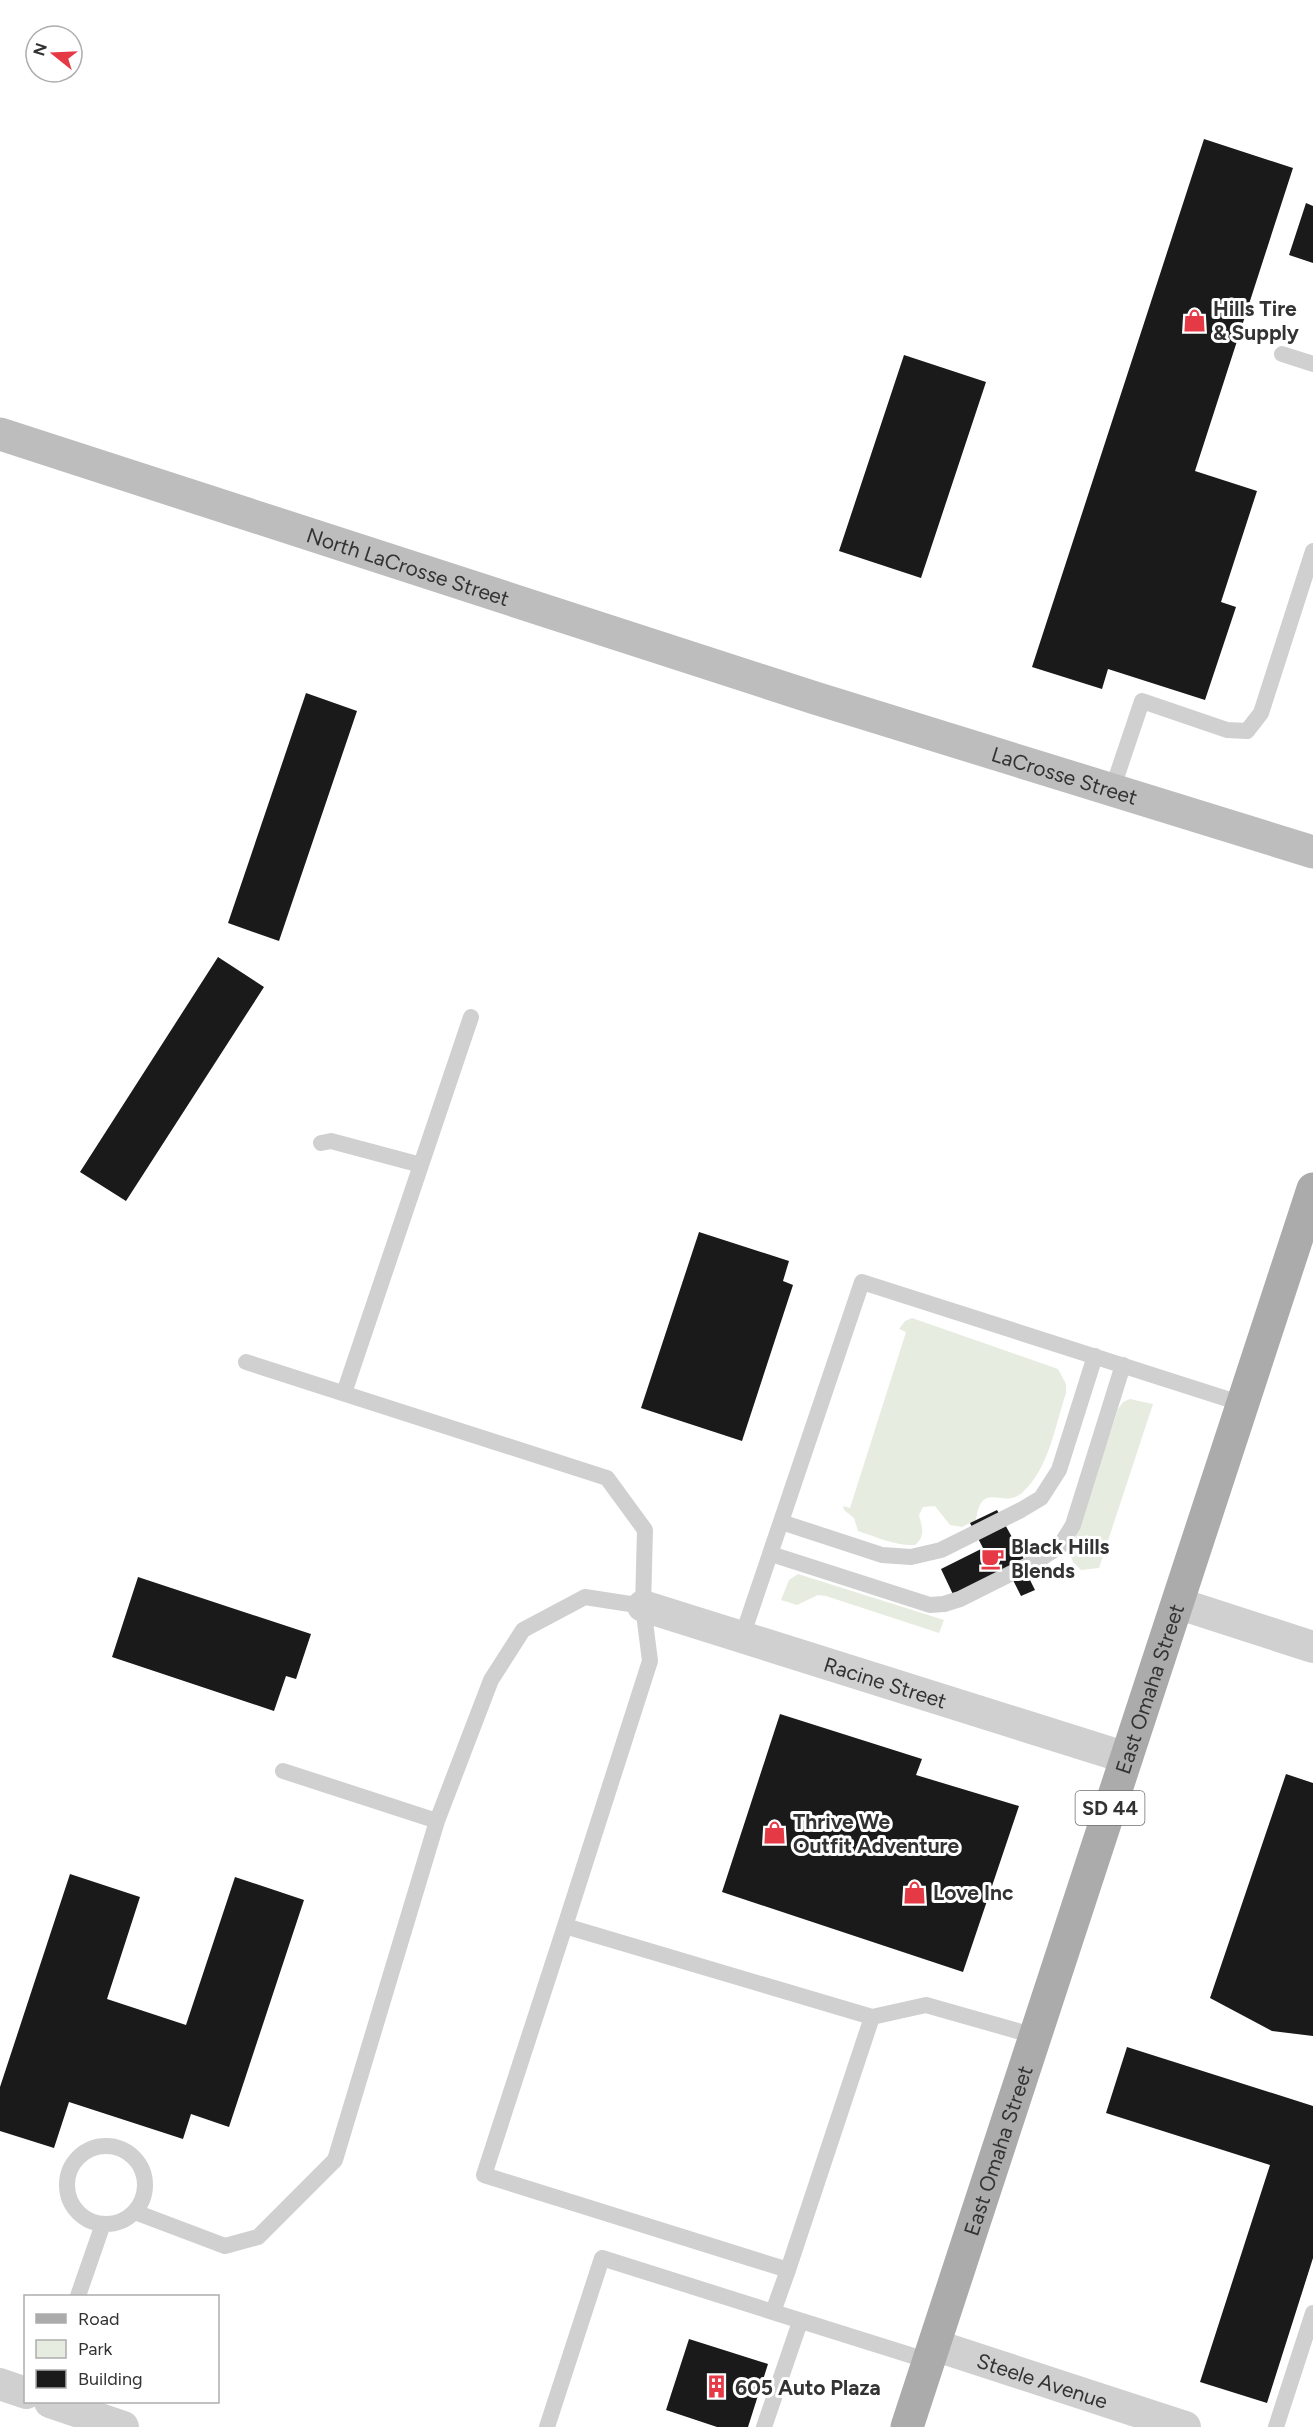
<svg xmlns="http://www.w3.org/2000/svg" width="1313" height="2427" viewBox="0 0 1313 2427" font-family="Figtree,sans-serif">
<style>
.green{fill:#e6ecdf}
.building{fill:#1a1a1a}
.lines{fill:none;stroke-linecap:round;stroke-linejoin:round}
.service{stroke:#d0d0d0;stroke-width:16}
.minor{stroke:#d0d0d0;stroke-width:32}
.secondary{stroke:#bdbdbd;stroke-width:33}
.primary{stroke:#ababab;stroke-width:33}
.labels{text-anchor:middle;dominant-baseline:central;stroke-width:6;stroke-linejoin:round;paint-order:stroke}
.shield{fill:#fff;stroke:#707070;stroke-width:1.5}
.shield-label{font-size:20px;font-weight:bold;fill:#333}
.poi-label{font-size:21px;font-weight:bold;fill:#333;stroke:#fff;text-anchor:start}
.street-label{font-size:21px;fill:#333;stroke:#fff}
</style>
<rect width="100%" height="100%" fill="#fff"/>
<path class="green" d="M912,1318L1058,1369L1066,1384V1393C1055,1426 1049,1468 1023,1492C1003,1511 982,1478 976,1520L962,1527L950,1525L935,1506L923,1507L919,1515C922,1527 926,1536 915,1545C896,1546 876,1537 858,1531L854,1518L844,1510L843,1506L850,1508L906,1332L899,1329L905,1321Z
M1130,1399L1153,1404L1099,1568L1081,1570L1073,1562L1070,1554L1118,1409L1123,1402Z
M798,1574L944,1620L939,1633L826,1596L818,1595L797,1605L781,1600L789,1580Z"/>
<path class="building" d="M1204,139L1293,168L1195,471L1257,491L1221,602L1236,607L1205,700L1108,669L1102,689L1032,667Z
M1306,203L1313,206V263L1289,255Z
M904,355L986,382L921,578L839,551Z
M306,693L357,711L279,941L228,923Z
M218,957L264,987L126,1201L80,1172Z
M699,1232L789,1261L783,1281L793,1285L742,1441L641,1408Z
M997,1510L1029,1568L1025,1570L1035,1590L1021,1596L1012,1578L958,1605L941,1569L983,1548L970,1523Z
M138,1577L311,1634L296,1679L286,1676L274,1711L112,1657Z
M780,1714L922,1759L916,1775L1019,1806L963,1972L722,1892Z
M1286,1774L1313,1783V2036L1272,2031L1210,1998Z
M70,1874L140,1897L107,1999L186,2025L235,1877L304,1900L229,2127L191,2114L183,2139L69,2102L54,2148L0,2131V2087Z
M1127,2047L1313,2106V2258L1267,2403L1200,2382L1270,2165L1106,2113Z
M689,2339L768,2364L748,2427H717L666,2410Z"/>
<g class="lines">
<path class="service" d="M1282,354L1313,364
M1112,790L1142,701L1227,730L1247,731L1261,713L1313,551
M321,1143L331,1141L421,1165L471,1017
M246,1362L607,1478L645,1530L643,1606L650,1661L565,1926L872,2017L926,2005L1035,2036
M344,1393L421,1165
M781,1522L882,1555L911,1557L941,1550L1021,1510L1041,1498L1059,1470L1095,1356
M771,1554L930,1605L944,1604L960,1599L1040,1559L1060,1546L1073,1525L1123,1365
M742,1637L862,1282L1243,1404
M283,1771L437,1821
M565,1926L484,2175L788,2270L773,2312L929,2361
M67 2185a39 39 0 1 1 78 0a39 39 0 1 1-78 0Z
M135,2212L225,2246L258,2237L335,2160L437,1821L491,1680L523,1630L585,1597L643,1606
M788,2270L872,2017
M78,2296L103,2224
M547,2427L602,2258L773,2312
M764,2427L800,2322
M1276,2427L1313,2313"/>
<g class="minor">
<path d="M1177,1603L1313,1647"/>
<path id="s1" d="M643,1606L1127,1758"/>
<path id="s2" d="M934,2345L1185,2427"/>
<path d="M0,2384L26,2393"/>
<path d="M50,2402L123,2427"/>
</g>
<path class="secondary" id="s3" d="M0,434L815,698L1313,852"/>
<path class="primary" id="s4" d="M907,2427L1313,1189"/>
</g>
<defs>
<symbol id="shop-bare" viewBox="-9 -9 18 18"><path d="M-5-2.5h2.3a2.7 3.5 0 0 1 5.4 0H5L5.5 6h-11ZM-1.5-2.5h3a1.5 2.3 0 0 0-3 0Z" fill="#e63946" stroke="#fff" stroke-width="2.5" paint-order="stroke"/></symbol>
<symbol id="cafe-bare" viewBox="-9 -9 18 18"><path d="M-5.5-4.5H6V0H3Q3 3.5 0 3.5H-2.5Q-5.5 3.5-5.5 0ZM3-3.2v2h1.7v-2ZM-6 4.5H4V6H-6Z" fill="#e63946" stroke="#fff" stroke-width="2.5" paint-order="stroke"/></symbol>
<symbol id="building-bare" viewBox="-9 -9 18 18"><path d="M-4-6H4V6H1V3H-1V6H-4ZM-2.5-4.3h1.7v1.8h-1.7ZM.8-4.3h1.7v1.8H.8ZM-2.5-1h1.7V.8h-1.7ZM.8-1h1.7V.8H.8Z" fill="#e63946" stroke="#fff" stroke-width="2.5" paint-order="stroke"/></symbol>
</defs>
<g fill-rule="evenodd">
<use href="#shop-bare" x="1178" y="304" width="33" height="33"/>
<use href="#cafe-bare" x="976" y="1542" width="33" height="33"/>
<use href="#shop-bare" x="758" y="1816" width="33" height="33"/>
<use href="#shop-bare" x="898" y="1876" width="33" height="33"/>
<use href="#building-bare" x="700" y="2370" width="33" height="33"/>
</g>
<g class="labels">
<rect class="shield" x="1075.5" y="1791" width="69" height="34" rx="4.5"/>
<g class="shield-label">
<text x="1110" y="1808">SD 44</text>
</g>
<g class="poi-label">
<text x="1213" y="308">Hills Tire<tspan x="1213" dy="24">&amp; Supply</tspan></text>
<text x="1011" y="1546">Black Hills<tspan x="1011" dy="24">Blends</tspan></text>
<text x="793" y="1821">Thrive We<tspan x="793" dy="24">Outfit Adventure</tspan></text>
<text x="933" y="1892">Love Inc</text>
<text x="735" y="2387">605 Auto Plaza</text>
</g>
<g class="street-label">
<text stroke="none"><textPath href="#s3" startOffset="429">North LaCrosse Street</textPath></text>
<text stroke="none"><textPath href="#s3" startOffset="1118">LaCrosse Street</textPath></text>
<text stroke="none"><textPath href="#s1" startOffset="254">Racine Street</textPath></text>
<text stroke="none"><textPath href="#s4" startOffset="777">East Omaha Street</textPath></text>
<text stroke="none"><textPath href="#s4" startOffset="291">East Omaha Street</textPath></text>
<text stroke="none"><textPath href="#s2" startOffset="114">Steele Avenue</textPath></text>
</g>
</g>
<rect x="24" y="2295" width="195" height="108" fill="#ffffff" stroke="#adadad" stroke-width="1.5"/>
<rect x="36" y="2314" width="30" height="9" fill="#ababab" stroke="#adadad" stroke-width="1.5"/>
<text x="78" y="2325" font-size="18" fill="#333333">Road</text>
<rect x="36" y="2340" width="30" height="18" fill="#e6ecdf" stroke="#adadad" stroke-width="1.5"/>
<text x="78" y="2355" font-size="18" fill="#333333">Park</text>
<rect x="36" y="2370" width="30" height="18" fill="#1a1a1a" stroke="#adadad" stroke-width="1.5"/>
<text x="78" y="2385" font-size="18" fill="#333333">Building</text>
<g transform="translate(54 54) rotate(288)"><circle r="28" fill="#ffffff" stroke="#adadad" stroke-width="1.5"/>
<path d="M0-4.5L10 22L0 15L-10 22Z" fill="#e63946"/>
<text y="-9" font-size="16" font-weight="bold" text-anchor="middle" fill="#333333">N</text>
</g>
</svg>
